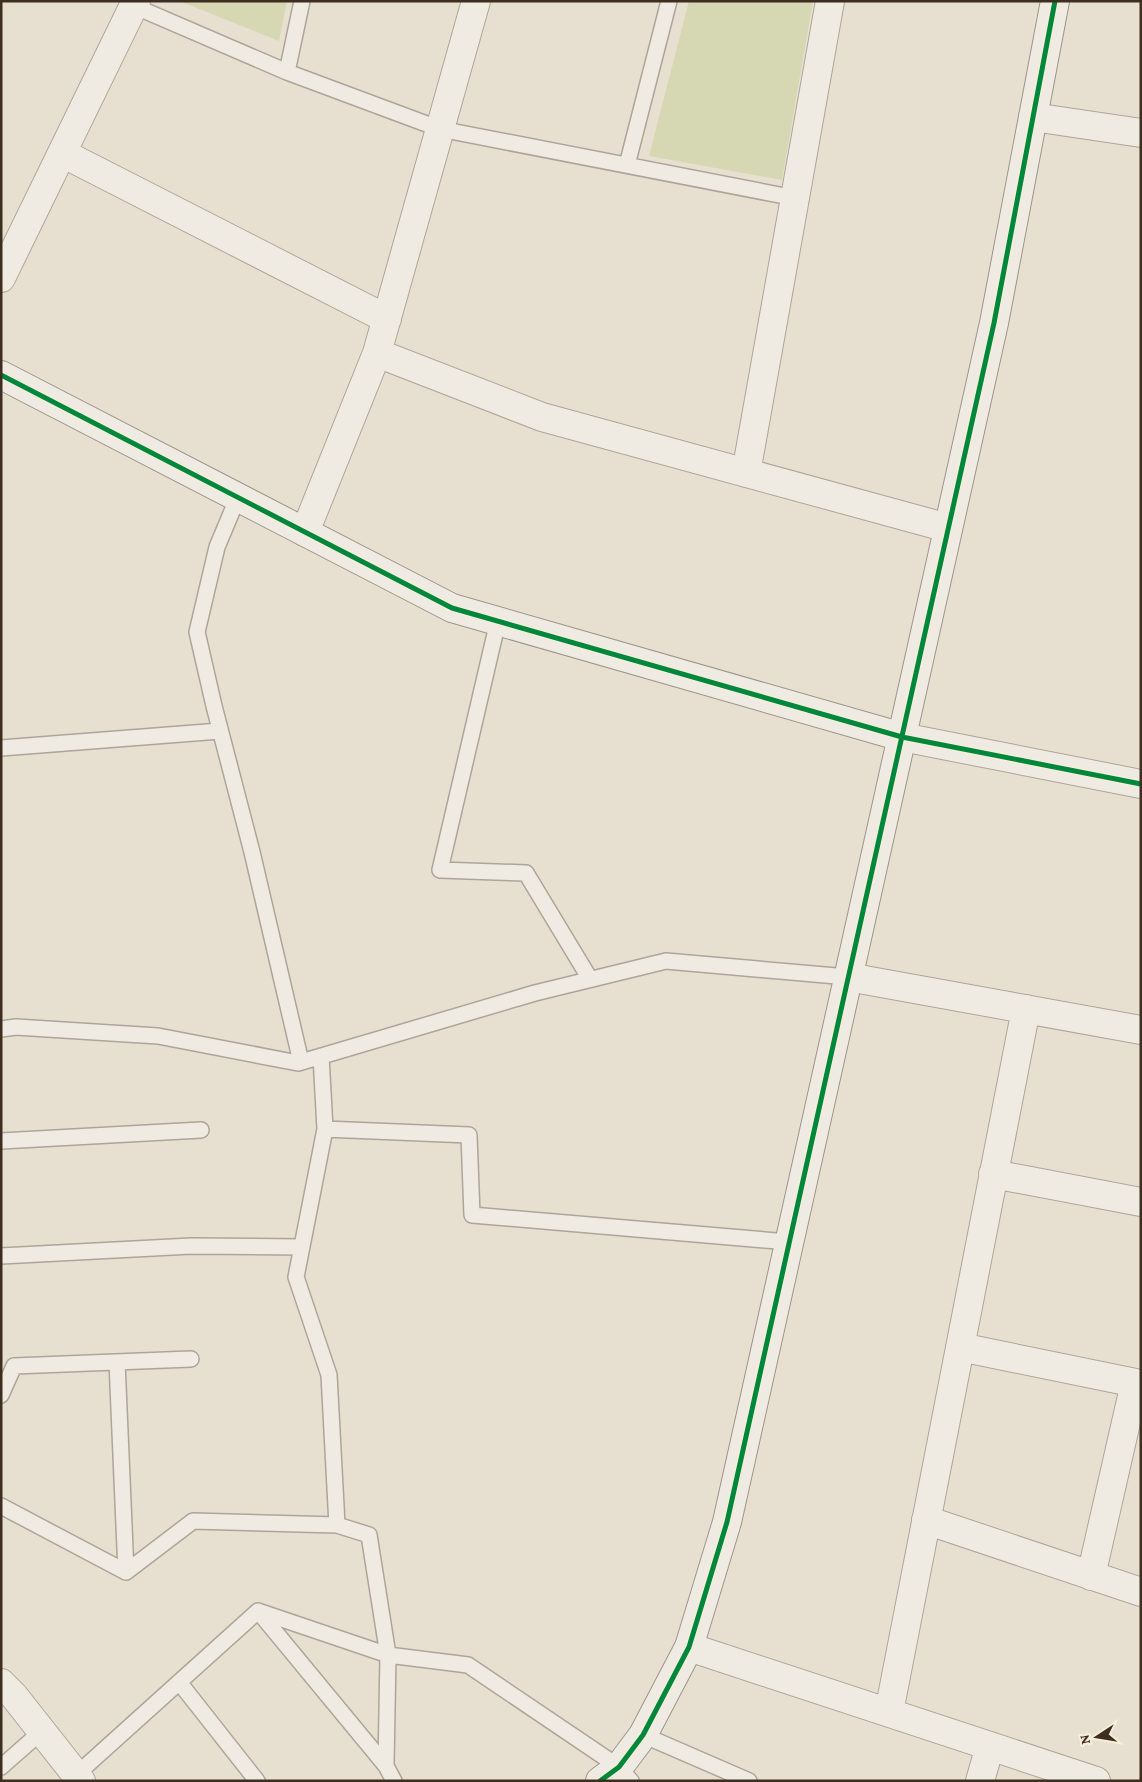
<svg xmlns="http://www.w3.org/2000/svg" width="1142" height="1782" viewBox="0 0 1142 1782" font-family="'Crimson Pro',serif">
<style>
.park{fill:#d6d7b3}
.lines{fill:none;stroke-linecap:round;stroke-linejoin:round}
.lane-casing{stroke:#ada599;stroke-width:18}
.street-casing{stroke:#ada599;stroke-width:30}
.secondary-casing{stroke:#9c958a;stroke-width:30}
.lane{stroke:#efebe3;stroke-width:15}
.street{stroke:#efebe3;stroke-width:28}
.secondary{stroke:#efebe3;stroke-width:28}
.cycleway-casing{stroke:#f7eed8;stroke-width:8}
.cycleway{stroke:#00873e;stroke-width:5}
</style>
<rect width="100%" height="100%" fill="#e7e0d1"/>
<path class="park" d="M179,1H287L279,41Z
M689,1H813L782,180L649,156Z"/>
<g class="lines">
<defs>
<path id="lane" d="M134,6L287,72L302,1
M287,72L440,129L795,198
M627,165L669,1
M238,497L217,547L197,632L214,706L252,852L301,1062
M498,621L440,870L526,873L590,979
M1,748L220,731
M1,1029L16,1027L158,1036L298,1063L535,993L666,961L848,977
M325,1129L469,1135L472,1215L789,1242
M1,1141L201,1130
M1,1256L191,1246L301,1247
M117,1362L126,1572
M1,1395L14,1366L191,1359
M1,1506L126,1572
M337,1525L369,1535L388,1655L386,1766
M126,1572L193,1521L337,1525L329,1375L296,1277L325,1129L321,1056
M258,1611L388,1655L468,1665L619,1767L631,1781
M258,1611L386,1766L394,1781
M179,1682L257,1781
M643,1735L749,1781
M1,1767L42,1731
M76,1775L258,1611"/>
<path id="street" d="M1033,117L1141,133
M62,153L387,319
M1,278L136,1
M377,353L542,417L948,528
M746,473L830,1
M305,532L377,353L476,1
M902,737L1141,784
M848,977L1141,1030
M993,1174L1141,1202
M960,1347L1141,1384
M926,1520L1141,1592
M1091,1576L1135,1383
M689,1647L1096,1781
M1,1683L14,1696L81,1781
M889,1712L1026,1009
M980,1781L990,1746"/>
<path id="secondary" d="M1,375L452,608L902,737
M600,1781L619,1767L643,1735L689,1647L727,1522L994,323L1055,1"/>
</defs>
<use href="#lane" class="lane-casing"/>
<use href="#street" class="street-casing"/>
<use href="#secondary" class="secondary-casing"/>
<use href="#lane" class="lane"/>
<use href="#street" class="street"/>
<use href="#secondary" class="secondary"/>
<defs>
<path id="cycleway" d="M1,375L452,608L902,737L1141,784
M600,1781L619,1767L643,1735L689,1647L727,1522L994,323L1055,1"/>
</defs>
<use href="#cycleway" class="cycleway-casing"/>
<use href="#cycleway" class="cycleway"/>
</g>
<rect width="1142" height="1782" fill="none" stroke="#3d2e20" stroke-width="5"/>
<g transform="translate(1097 1737) rotate(258)" stroke="#f7eed8" stroke-width="4" paint-order="stroke">
<path d="M0-4L9 19L0 12L-9 19Z" fill="#3d2e20"/>
<text y="-8" font-size="14" font-weight="bold" text-anchor="middle" fill="#3d2e20">N</text>
</g>
</svg>
